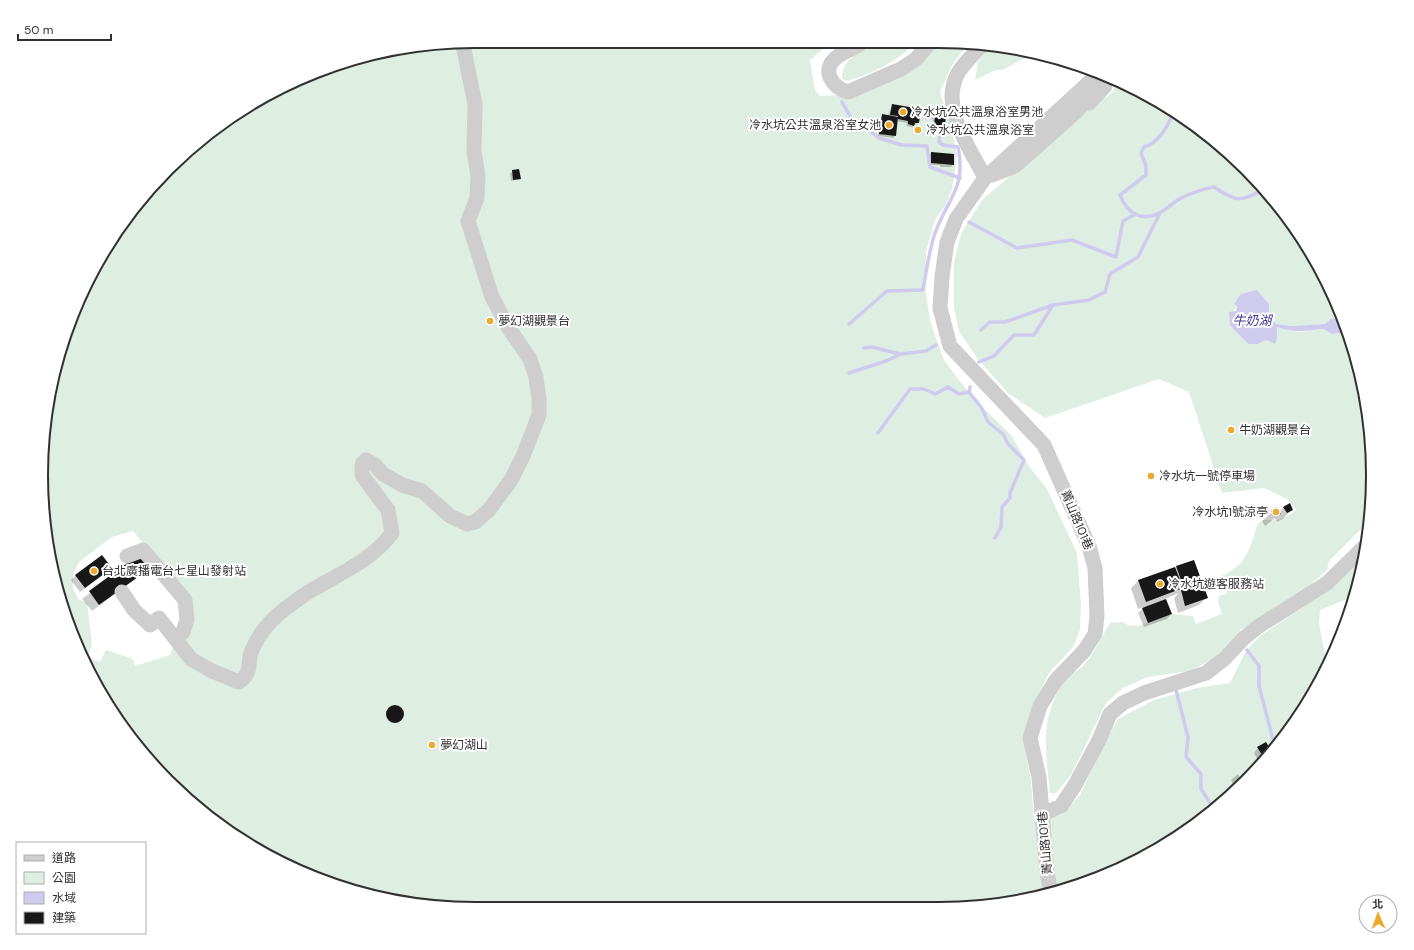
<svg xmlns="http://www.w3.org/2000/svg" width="1414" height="950" viewBox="0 0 1414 950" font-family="'DM Sans','Noto Sans TC',sans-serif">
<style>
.green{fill:#dfeee2;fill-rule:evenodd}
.water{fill:#cecbee}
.shadow{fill:#0003}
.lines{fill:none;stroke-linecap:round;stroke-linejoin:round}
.stream{stroke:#cecbee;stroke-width:3.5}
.building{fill:#181818}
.minor{stroke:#cecece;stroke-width:15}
.poi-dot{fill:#eda92e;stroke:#fff;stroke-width:1.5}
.labels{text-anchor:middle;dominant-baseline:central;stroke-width:4;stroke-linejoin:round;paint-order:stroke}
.poi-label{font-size:12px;fill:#313131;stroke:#fff;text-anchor:start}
.street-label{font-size:12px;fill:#313131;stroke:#fff}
.water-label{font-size:13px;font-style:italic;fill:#443a98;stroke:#fff}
.rim{fill:none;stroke:#313131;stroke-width:2}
</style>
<rect width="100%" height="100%" fill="#fff"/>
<path class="green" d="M418,45H828L810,60L815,90L820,96L838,95L938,45H967L952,65L940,92L953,134L957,156L952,190L945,206L935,220L926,252L925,287L930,321L944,360L972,397L1012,436L1028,465L1047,489L1077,553L1081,604L1080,630L1073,647L1049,673L1032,708L1023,739L1031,780L1034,821L1061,815L1080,795L1101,749L1118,719L1154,700L1197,688L1230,683L1246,651L1260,636L1300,609L1331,585L1365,552L1354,596L1320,610L1319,623L1327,664L1315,692L1265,761L1203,819L1131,864L1051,894L967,908L418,905L362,894L283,864L189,801L149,761L99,692L74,641L49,560L42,446L49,390L74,309L131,211L189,149L234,114L336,64ZM133,531L192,603L182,620L170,655L135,666L133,659L106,650L100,662L88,657L92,644L87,603L78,599L73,588V574L79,562L112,537Z
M872,45H913C895,63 872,73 848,81L842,79C843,58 856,55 872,45Z
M990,45H996L1035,53L1002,70H996L975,80L978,62Z
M1116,80L1131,86L1225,149L1283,211L1328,283L1342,321L1332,318L1325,324L1293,326L1276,324L1269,315V304L1237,306L1230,317L1231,325L1242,338L1258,344L1265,340H1275L1277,338V327C1293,333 1306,332 1323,329L1332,334L1347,332L1358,363L1372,447L1370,520L1329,561L1327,570L1310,585L1285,604L1241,630L1213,659L1190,671L1148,677L1123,688L1107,702L1103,709L1071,775L1056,793H1050C1046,752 1039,720 1063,683C1067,676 1076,672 1082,667C1094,654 1101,638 1110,623L1123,622L1128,625L1138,626L1172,614L1193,616L1196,624L1222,614L1218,602L1219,596L1227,593L1220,576C1247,567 1250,547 1258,523C1265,518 1268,521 1276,520C1284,519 1290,515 1296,510L1289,500L1264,488L1222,493L1189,392L1159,379L1045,418L1008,393L977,358L959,331L954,308V262L961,234L982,200L1086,111L1113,92Z"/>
<path class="water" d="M1257,290L1269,304V315L1276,324L1293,326L1325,324L1332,318L1342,321L1347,332L1332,334L1323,329C1306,331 1293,333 1277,327V338L1275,344L1266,340L1258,344H1249L1242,338L1230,325L1229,312L1236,311L1237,306L1234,304L1241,294Z"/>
<path class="shadow" d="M892,105L918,123L912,127L906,126L907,123L896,121L895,136L893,138L878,136L881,118L883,116H888Z
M935,115L945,116L944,126L942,128L933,127V117Z
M931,153L953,165L951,167H940V165H930L929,155Z
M519,170L520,179L511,181L510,173Z
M1284,507L1292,509L1283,519L1277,522L1275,518L1265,526L1262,521L1272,512H1279Z
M141,554L150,567L92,611L82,599Z
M1177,567L1206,598L1199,605L1178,613L1174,598L1179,593L1165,599L1171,614L1167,619L1144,627L1138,613L1146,606L1138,609L1131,588L1138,581Z
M111,568L80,592L71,580L76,575Z
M386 715a8 8 0 1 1 16 0a8 8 0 1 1-16 0Z
M1258,748L1271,752L1259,762L1254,753Z
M1238,774L1240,778L1233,784L1231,780Z"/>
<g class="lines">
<path class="stream" d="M842,102L854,123L864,126L879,138L902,145L927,146L930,167L960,178
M1167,110L1172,116C1166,129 1158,143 1144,147L1141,153L1146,166V175L1120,195C1127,213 1141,223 1161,212C1168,208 1174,202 1181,198C1192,193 1202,189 1214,187C1236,202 1240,202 1263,190
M927,117L938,119
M969,222L1017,248L1072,240L1116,257L1123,221L1134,215
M849,324L887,291L923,290C926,272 929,253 934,236C946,200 967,189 958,147L943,145L939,142L941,123
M981,330L990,322H1005L1053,305L1089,300L1105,292L1110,274L1138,257L1160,213
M864,348L872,347L900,354
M979,362L994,356L1014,335H1034L1053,305
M849,373L886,361L901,354L926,351L936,345
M970,387L969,392L981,407L988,422L1003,434L1008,444L1024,460L1010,493V498L1002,507L1001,527L995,538
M878,433L910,389H924L935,394L948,387L959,394L969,392
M1247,650L1259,666V686L1275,747
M1176,690L1188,737L1186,757L1201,774V789L1214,809"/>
</g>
<path class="building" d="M892,104L921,109L919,123H915L914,126L908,124V121L898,119V116L890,115Z
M882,114L898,117L896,136L879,134Z
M935,114L946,115L945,126H934Z
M931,152L954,154V165L931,163Z
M519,169L521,179L513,180L512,170Z
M1290,503L1293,510L1287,513L1283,507Z
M1277,507L1281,514L1275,517L1271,511Z
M141,553L152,567L99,605L89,591Z
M102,555L112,568L85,588L75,575Z
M1194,560L1208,598L1185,606L1181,590L1184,589L1176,566Z
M1175,567L1183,588L1146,602L1138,580Z
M1166,599L1172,614L1148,623L1142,608Z
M386 714a9 9 0 1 1 18 0a9 9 0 1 1-18 0Z
M1266,742L1272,752L1264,758L1257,747Z"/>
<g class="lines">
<path class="minor" d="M859,45C852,49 843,52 837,57C820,70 832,87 848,92L901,69L916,59L928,45
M982,45C974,54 964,63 958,73C939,107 970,148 985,178
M1089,103L1105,86L1102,75
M992,175L1015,166L1076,112L1092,93
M127,556L143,550L185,600L187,620L183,632L176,639
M122,592L134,610L150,625L159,618L191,659L212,671L239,682C254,671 246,663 252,650C258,635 269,622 281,612C290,605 309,591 319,586C344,572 375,557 392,533L388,510L362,475V464L366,460L375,465L383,474L402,485L422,491L450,516L467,524L475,522L489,510L511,480L523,456L539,415V399L536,377L530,359L508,327L492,297L468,221L477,198L478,176L474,151L475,104L463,45
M1043,814L1061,806L1075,785L1099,740L1110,714L1123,703L1144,693L1206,673L1224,659L1244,638L1259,626L1327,583L1366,545
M1051,894L1047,872L1039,777L1030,738L1040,706L1056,680L1084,651L1095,634L1097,616L1095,568L1089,546L1044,445L950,346L940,308L942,277L947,242L956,219L985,178L1096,76L1101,74"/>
</g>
<g class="poi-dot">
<circle cx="903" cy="112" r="4"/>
<circle cx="889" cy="125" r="4"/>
<circle cx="918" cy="130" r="4"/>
<circle cx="490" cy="321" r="4"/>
<circle cx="1231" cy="430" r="4"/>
<circle cx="1151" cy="476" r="4"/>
<circle cx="1276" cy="512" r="4"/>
<circle cx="94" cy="571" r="4"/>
<circle cx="1160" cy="584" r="4"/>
<circle cx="432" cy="745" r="4"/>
</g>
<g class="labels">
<g class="poi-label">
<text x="911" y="112">冷水坑公共溫泉浴室男池</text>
<text x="881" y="125" text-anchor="end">冷水坑公共溫泉浴室女池</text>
<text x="926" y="130">冷水坑公共溫泉浴室</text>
<text x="498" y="321">夢幻湖觀景台</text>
<text x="1239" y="430">牛奶湖觀景台</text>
<text x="1159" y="476">冷水坑一號停車場</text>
<text x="1268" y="512" text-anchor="end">冷水坑1號涼亭</text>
<text x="102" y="571">台北廣播電台七星山發射站</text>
<text x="1168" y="584">冷水坑遊客服務站</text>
<text x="440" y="745">夢幻湖山</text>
</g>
<g class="street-label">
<text transform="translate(1077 520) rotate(67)">菁山路101巷</text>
<text transform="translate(1045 843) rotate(-95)">菁山路101巷</text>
</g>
<g class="water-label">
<text x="1252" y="320">牛奶湖</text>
</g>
</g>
<path d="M0 0H1414V950H0ZM475 48H939A427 427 0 0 1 1366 475V475A427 427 0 0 1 939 902H475A427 427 0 0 1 48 475V475A427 427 0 0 1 475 48Z" fill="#fff" fill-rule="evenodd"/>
<path class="rim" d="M475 48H939A427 427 0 0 1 1366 475V475A427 427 0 0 1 939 902H475A427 427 0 0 1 48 475V475A427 427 0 0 1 475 48Z"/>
<rect x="16" y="842" width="130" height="92" fill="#ffffff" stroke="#adadad"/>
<rect x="24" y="855" width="20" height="6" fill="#cecece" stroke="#adadad"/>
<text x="52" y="862" font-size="12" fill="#313131">道路</text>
<rect x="24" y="872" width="20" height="12" fill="#dfeee2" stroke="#adadad"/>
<text x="52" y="882" font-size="12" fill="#313131">公園</text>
<rect x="24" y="892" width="20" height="12" fill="#cecbee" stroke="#adadad"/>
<text x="52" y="902" font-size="12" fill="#313131">水域</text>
<rect x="24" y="912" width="20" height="12" fill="#181818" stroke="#adadad"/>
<text x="52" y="922" font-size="12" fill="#313131">建築</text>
<g transform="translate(1378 914) rotate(358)"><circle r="19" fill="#ffffff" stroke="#adadad"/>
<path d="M0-3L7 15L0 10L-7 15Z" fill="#eda92e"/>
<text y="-6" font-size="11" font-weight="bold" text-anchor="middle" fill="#313131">北</text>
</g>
<path d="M18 34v6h93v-6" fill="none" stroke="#313131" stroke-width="2"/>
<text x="24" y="34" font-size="12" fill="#313131" stroke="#ffffff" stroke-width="3" paint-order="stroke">50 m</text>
</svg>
